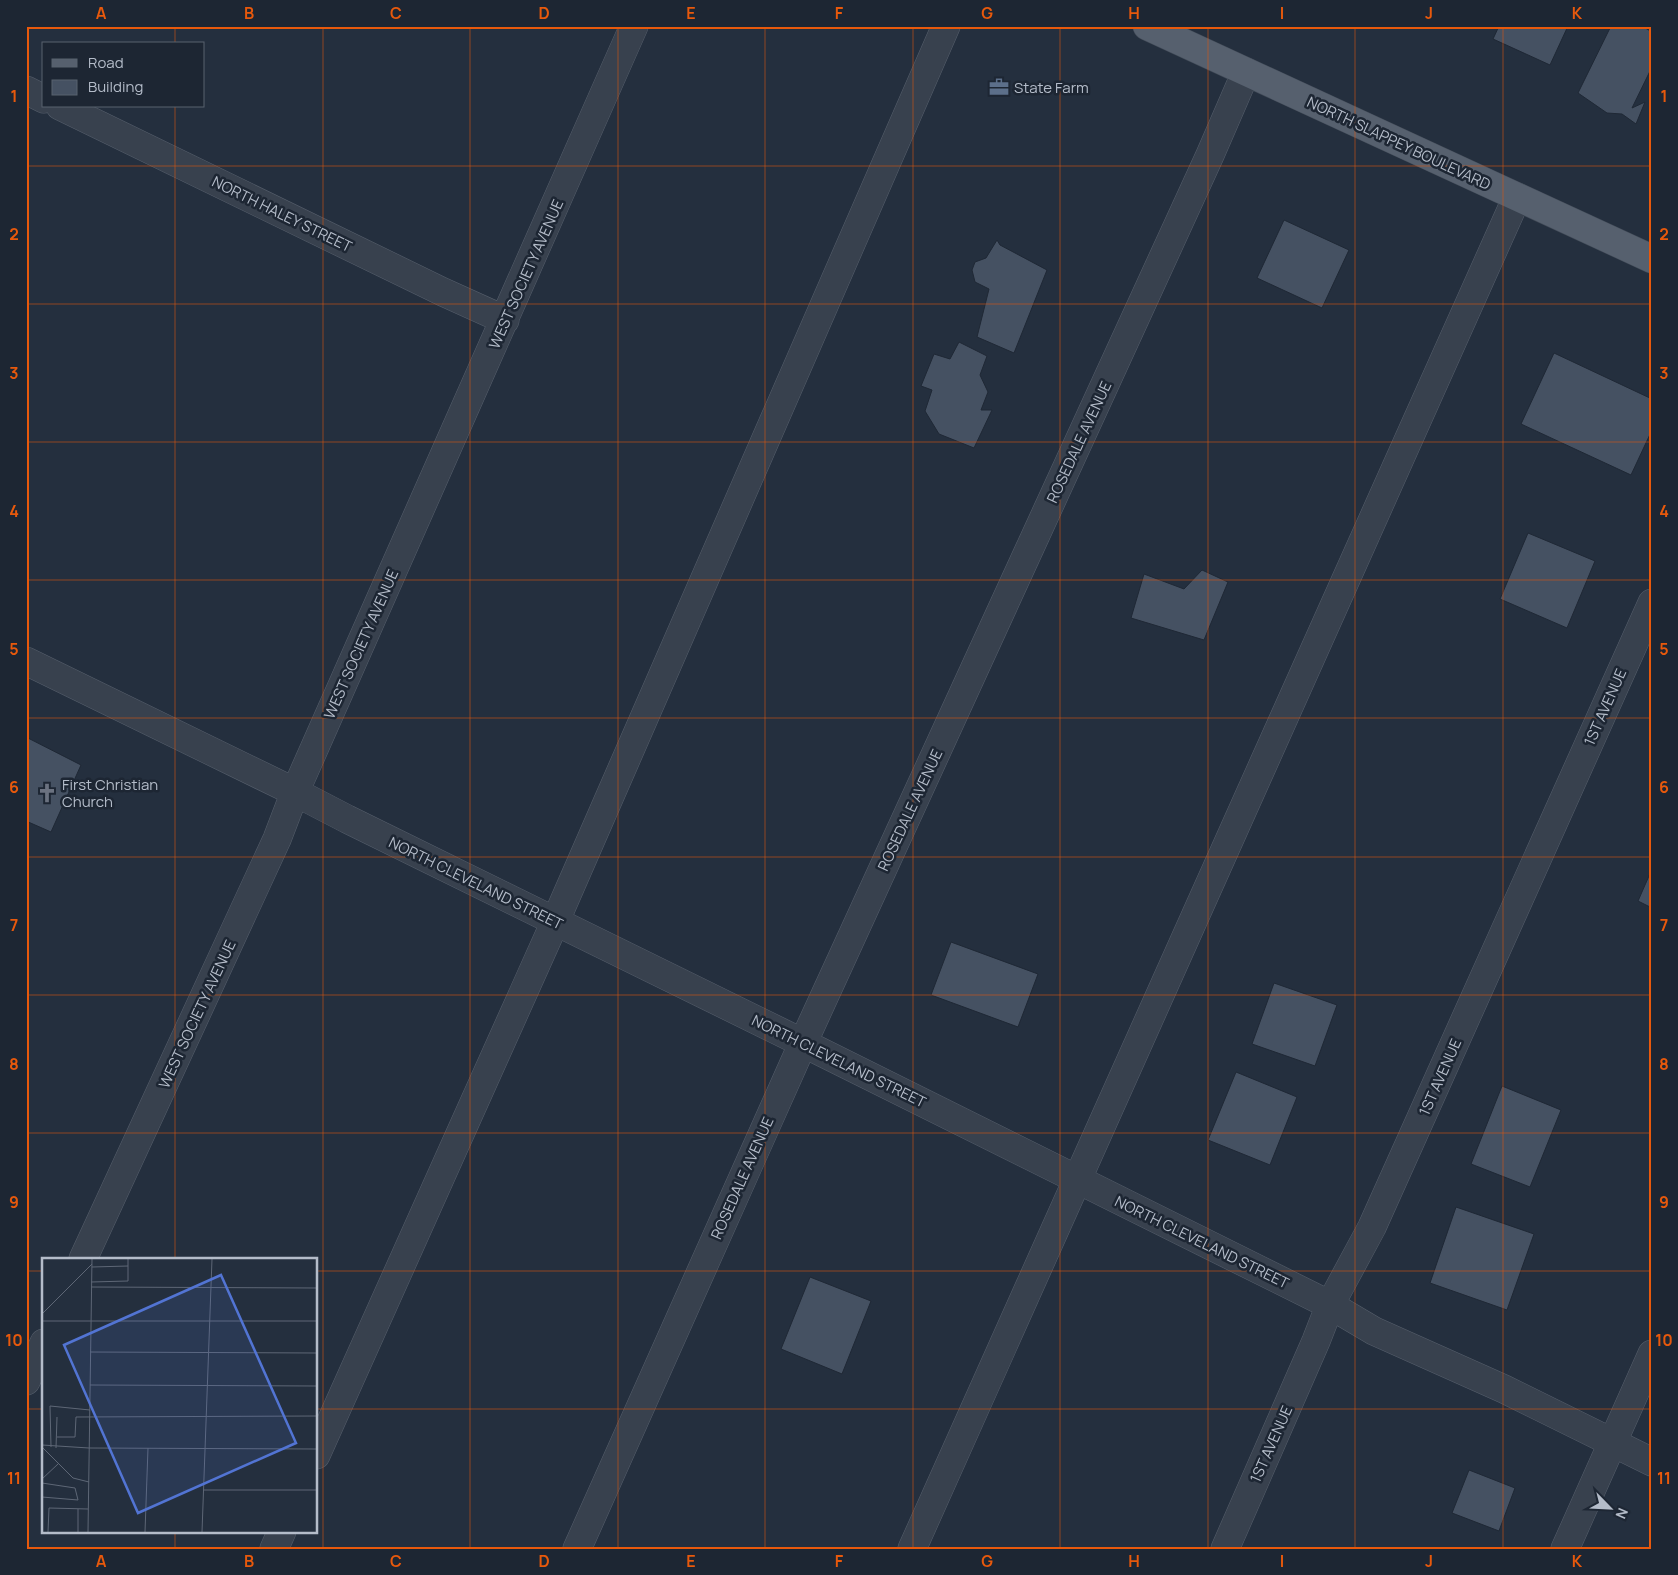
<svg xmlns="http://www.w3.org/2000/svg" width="1678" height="1575" viewBox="0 0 1678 1575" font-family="Manrope,sans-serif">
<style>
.building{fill:#455162;stroke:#1f2835}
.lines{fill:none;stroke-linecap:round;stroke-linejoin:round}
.minor-casing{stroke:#565f6c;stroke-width:29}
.major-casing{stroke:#414a57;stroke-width:29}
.minor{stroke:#38414e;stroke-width:28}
.major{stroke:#56606e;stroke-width:28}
.grid{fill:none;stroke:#e8590c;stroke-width:1;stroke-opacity:0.55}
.labels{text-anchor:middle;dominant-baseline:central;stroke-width:5;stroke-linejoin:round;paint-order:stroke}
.poi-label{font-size:15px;fill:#b4bcc9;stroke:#1d2633;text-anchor:start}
.street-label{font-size:15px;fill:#b4bcc9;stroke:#1d2633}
.inset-road{fill:none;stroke:#5e6776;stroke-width:1}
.view{fill:#5274d3;fill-opacity:0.15;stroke:#5274d3;stroke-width:2.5}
.inset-edge{fill:none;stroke:#b4bcc9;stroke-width:2.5}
.neatline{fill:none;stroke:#e8590c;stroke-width:2}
.grid-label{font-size:16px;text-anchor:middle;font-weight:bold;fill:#e8590c}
</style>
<rect width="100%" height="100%" fill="#242f3e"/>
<path class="building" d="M1499,26H1568L1550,65L1493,39Z
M1611,26H1642L1652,32V67L1632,108L1645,102L1636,124L1622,114L1607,113L1578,93Z
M1284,220L1349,250L1322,308L1257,278Z
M997,240L1000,245L1047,270L1014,353L977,337L989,289L975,282L972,270L975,262L986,258Z
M959,342L987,356L980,375L988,392L981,410H992L974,448L939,434L925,411L932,390L921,386L934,354L950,359Z
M1554,353L1652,399V430L1631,475L1521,424Z
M1528,533L1595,561L1567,628L1500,599Z
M1202,570L1228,582L1204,640L1131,618L1144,574L1184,589Z
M26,737L81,765L51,832L26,821Z
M1652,869V908L1638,901Z
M951,942L1038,974L1018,1027L931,995Z
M1274,983L1337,1005L1315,1066L1252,1044Z
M1236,1072L1297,1097L1270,1165L1208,1140Z
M1502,1086L1561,1110L1530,1187L1471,1164Z
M1456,1207L1534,1234L1507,1310L1430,1283Z
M810,1277L871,1301L842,1374L781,1349Z
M1469,1470L1515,1488L1499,1531L1452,1513Z"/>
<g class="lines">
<defs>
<path id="minor" d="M26,90L44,99
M60,106L443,292L505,320
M26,661L295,792L347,819L803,1043L1330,1305L1374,1331L1504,1389L1652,1462
M83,1259L277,839L295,792L634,26
M26,1381L44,1343
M316,1455L555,922L946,26
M274,1549L282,1531
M577,1549L803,1043L1210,155L1246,72
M912,1549L1517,197
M1225,1549L1316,1341L1330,1305L1372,1227L1652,603
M1565,1549L1652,1354"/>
<path id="major" d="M1147,26L1652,259"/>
</defs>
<use href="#minor" class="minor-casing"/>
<use href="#major" class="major-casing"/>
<use href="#minor" class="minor"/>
<use href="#major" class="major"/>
</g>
<path class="grid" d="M175,26V44M323,26V1549M470,26V1549M618,26V1549M765,26V1549M913,26V1549M1060,26V1549M1208,26V1549M1355,26V1549M1503,26V1549M175,106V1259M26,166H1652M26,304H1652M26,442H1652M26,580H1652M26,718H1652M26,857H1652M26,995H1652M26,1133H1652M26,1271H44M316,1271H1652M26,1409H44M316,1409H1652M175,1531V1549"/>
<defs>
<symbol id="office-bare" viewBox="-9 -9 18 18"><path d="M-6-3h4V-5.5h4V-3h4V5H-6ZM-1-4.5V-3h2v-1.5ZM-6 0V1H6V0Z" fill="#5c6f8a" stroke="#1d2633" stroke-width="2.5" paint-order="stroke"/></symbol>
<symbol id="church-bare" viewBox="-9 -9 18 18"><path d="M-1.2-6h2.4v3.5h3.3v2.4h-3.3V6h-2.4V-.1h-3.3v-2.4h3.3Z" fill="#6b7280" stroke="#1d2633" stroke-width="2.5" paint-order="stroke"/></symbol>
</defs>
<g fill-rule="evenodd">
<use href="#office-bare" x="985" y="73" width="28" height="28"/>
<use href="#church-bare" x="33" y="779" width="28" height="28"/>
</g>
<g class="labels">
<g class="poi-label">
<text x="1014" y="87">State Farm</text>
<text x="62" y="784">First Christian<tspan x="62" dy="17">Church</tspan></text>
</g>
<g class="street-label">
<text transform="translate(1399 143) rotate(25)">NORTH SLAPPEY BOULEVARD</text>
<text transform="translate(282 214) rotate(26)">NORTH HALEY STREET</text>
<text transform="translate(526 274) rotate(-66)">WEST SOCIETY AVENUE</text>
<text transform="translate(1079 442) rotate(-65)">ROSEDALE AVENUE</text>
<text transform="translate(361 644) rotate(-66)">WEST SOCIETY AVENUE</text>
<text transform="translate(1605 707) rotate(-66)">1ST AVENUE</text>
<text transform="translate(910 810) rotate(-65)">ROSEDALE AVENUE</text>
<text transform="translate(476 883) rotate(26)">NORTH CLEVELAND STREET</text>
<text transform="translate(197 1014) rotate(-65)">WEST SOCIETY AVENUE</text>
<text transform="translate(839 1061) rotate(26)">NORTH CLEVELAND STREET</text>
<text transform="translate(1440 1077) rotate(-66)">1ST AVENUE</text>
<text transform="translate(742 1178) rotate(-66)">ROSEDALE AVENUE</text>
<text transform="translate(1202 1242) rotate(26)">NORTH CLEVELAND STREET</text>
<text transform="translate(1271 1444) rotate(-66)">1ST AVENUE</text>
</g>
</g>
<g transform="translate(42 1258)">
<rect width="275" height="275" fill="#242f3e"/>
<path class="inset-road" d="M50,9L86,8M49,24L86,23V1M49,29L275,30M0,56L50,6M0,63H275M48,94L275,95M48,127L275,128M15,179H33L34,159L275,158M0,187L47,190L275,191M0,189L31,220L47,224M9,189L8,148L48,152M14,190L15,159M0,221L16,206M0,225L33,230L36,242L0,239M161,232H275M6,274L7,250L46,251M36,274V251M46,274L50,1M103,274L106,190M160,274L170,1"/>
<path class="view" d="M179,17L254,185L96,255L22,87Z"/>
<rect width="275" height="275" class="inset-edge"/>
</g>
<rect width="1678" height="1575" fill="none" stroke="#1d2633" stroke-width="55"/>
<rect x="42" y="42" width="162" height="65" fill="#1d2633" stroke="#59626f"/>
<rect x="52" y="59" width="25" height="8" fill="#56606e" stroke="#59626f"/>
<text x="88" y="68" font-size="15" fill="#b4bcc9">Road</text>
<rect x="52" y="80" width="25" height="15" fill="#455162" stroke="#59626f"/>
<text x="88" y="92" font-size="15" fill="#b4bcc9">Building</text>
<g transform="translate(1610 1508) rotate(114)" stroke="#1d2633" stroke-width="4" paint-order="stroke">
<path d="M0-4L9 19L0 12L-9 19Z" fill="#b4bcc9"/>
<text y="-8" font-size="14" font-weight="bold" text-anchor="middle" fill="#b4bcc9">N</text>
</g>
<rect x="28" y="28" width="1622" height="1520" class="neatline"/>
<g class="grid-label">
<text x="101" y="19">A</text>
<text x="249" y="19">B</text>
<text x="396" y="19">C</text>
<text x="544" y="19">D</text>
<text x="691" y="19">E</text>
<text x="839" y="19">F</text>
<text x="987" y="19">G</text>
<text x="1134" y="19">H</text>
<text x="1282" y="19">I</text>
<text x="1429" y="19">J</text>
<text x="1577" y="19">K</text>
<text x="14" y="102">1</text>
<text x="1664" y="102">1</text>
<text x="14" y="240">2</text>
<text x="1664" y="240">2</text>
<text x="14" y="379">3</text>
<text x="1664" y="379">3</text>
<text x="14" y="517">4</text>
<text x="1664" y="517">4</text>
<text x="14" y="655">5</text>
<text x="1664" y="655">5</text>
<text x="14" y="793">6</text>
<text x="1664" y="793">6</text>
<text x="14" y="931">7</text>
<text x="1664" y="931">7</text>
<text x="14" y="1070">8</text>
<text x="1664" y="1070">8</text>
<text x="14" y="1208">9</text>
<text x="1664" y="1208">9</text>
<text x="14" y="1346">10</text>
<text x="1664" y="1346">10</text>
<text x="14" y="1484">11</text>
<text x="1664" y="1484">11</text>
<text x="101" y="1567">A</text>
<text x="249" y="1567">B</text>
<text x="396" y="1567">C</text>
<text x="544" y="1567">D</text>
<text x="691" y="1567">E</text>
<text x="839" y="1567">F</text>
<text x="987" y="1567">G</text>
<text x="1134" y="1567">H</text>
<text x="1282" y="1567">I</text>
<text x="1429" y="1567">J</text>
<text x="1577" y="1567">K</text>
</g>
</svg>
